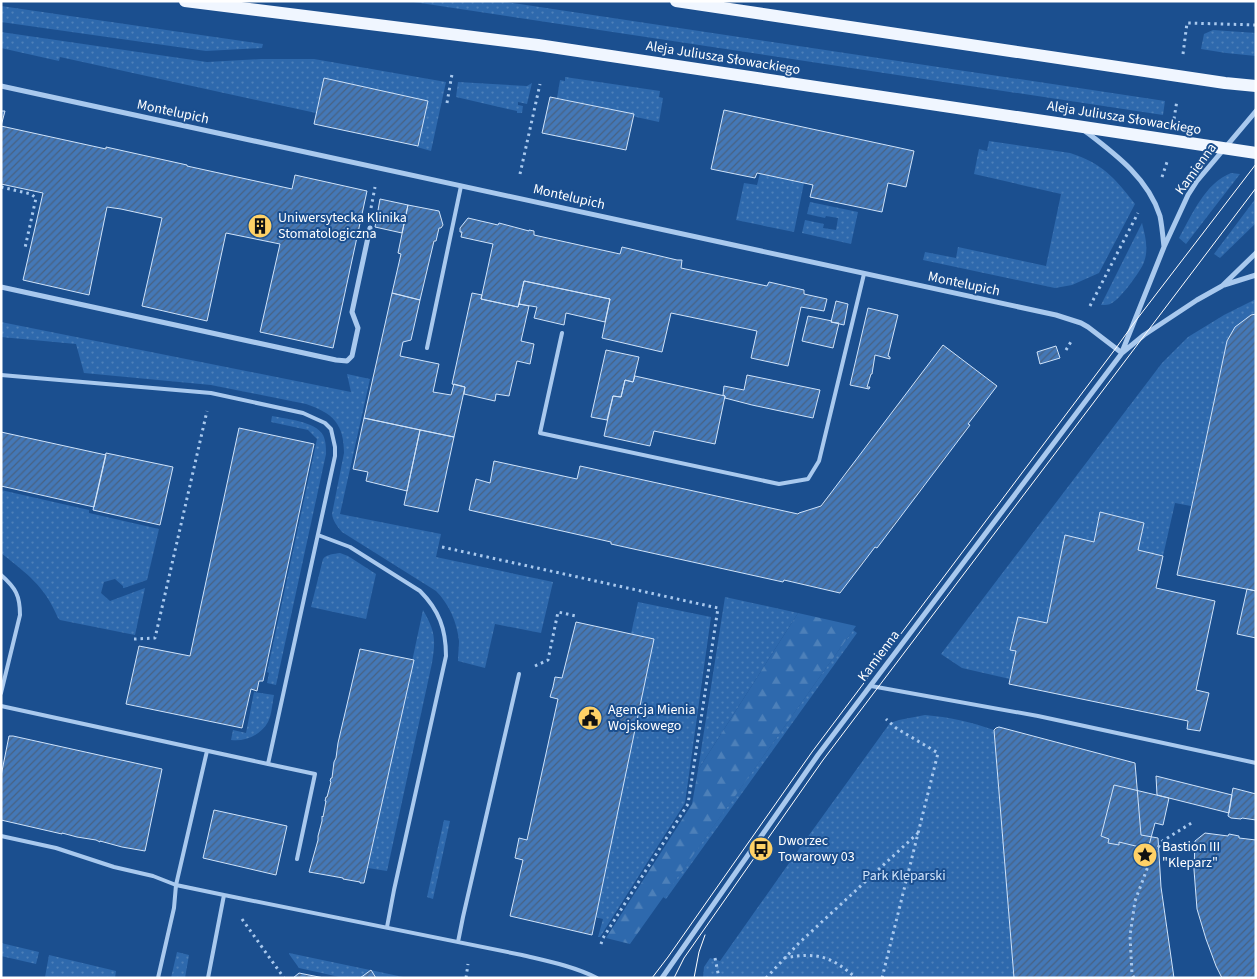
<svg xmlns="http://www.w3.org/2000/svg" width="1257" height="979" viewBox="0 0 1257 979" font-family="'Source Sans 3',sans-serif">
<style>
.green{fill:url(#green-dots)}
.forest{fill:url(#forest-firs)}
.building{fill:url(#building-hatch);stroke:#cfe3fa}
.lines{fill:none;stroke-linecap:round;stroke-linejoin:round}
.path{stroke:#a9c9ee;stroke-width:3;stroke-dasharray:2.5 4;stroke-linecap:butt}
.lane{stroke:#a9c9ee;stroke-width:4}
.street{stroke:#a9c9ee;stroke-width:5}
.primary{stroke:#f0f6ff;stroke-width:12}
.tram{stroke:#fff;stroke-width:1}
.labels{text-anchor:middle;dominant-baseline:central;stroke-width:4;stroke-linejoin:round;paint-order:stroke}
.street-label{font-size:14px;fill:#fff;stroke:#1b4f8f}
.poi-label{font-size:14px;fill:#fff;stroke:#1b4f8f;text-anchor:start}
.park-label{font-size:14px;fill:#cfe3fa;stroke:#1b4f8f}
</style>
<defs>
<pattern id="green-dots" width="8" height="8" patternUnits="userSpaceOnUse" patternTransform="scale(1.25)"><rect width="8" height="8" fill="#2e69ad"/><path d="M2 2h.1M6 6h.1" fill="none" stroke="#4d80b9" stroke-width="1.8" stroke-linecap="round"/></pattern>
<pattern id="forest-firs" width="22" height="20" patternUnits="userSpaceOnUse" patternTransform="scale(1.25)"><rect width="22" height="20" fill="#2e69ad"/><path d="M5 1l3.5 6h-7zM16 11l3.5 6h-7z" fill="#4d80b9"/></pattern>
<pattern id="building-hatch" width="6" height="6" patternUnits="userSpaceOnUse" patternTransform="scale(1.25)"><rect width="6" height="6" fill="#4478b7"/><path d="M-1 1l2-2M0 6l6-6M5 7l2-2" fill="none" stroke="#486282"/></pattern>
</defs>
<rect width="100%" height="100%" fill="#1b4f8f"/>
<path class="green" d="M407,1H500L1165,101L1163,115Z
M1,6L263,44L262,48L206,51L1,22Z
M1213,30L1256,33V56L1226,53L1201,49L1204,34Z
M1,32L207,62L261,59H314L446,82L431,151L417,147L427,101L324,78L316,113L60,57L59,61L1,48Z
M565,77L660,91L659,97L663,98L659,122L636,117L634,116V114L557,98L560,80L565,81Z
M458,82L527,86L532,83L527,104L518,102V105L523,106L522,113H517V111L456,97Z
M989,141L1070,153C1102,163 1115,178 1135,204L1099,273L1072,285L1055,288L923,260L925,252L956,258L958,247L1046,266L1061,194L974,174L979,149L987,151Z
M760,173L804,183L794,232L736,220L744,183L757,185Z
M1231,173L1240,174L1186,244L1179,238C1192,215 1205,183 1231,173Z
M1256,198V223L1220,258L1214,254Z
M810,202L858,212L851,244L802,233L805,220L824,224L823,228L836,230L838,218L826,216L825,218L807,214Z
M1142,223C1145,235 1149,249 1144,262C1141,271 1121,298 1112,303C1109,305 1105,305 1101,305Z
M1256,299V314C1243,318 1233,329 1227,341L1191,506L1175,503L1163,556L1138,550L1144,523L1100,512L1094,542L1065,536L1047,623L1018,617L1010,649L1016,651L1010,679L962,668L941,654L1162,363L1188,337L1224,315Z
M1,322L351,392L347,374L370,379L340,514L441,534L436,557L553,582L541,633L495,624L485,668L458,661C458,654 459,647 459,641C457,622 449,604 436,591L342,532C337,526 333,521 332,514L344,453C344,424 333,413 306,404L211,385L84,373L76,344L1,337Z
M272,416C286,419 315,421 323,435C326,441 326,448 326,454L276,685L267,683L269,673L267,672L317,439L308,430L271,422Z
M1,490L89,510V513L159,529L147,580L124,588H123V586L115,579L104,582L101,593L110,601L145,588L135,635L60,620L58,618C45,586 27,574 1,553Z
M340,553L348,556L376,574L366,619L311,607L323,559C327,554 334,554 340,553Z
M725,597L798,613L698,770Z
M638,602L711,617L685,803L600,937H598L603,919L595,917L654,639L631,634Z
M423,610C435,631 436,639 432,663L387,871L368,868Z
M853,630L857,633L666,899L663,897Z
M254,692L274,695C272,704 272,714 268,722C261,735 245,742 231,740L233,730L246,733Z
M925,715C949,717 971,722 994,730L1014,978H703L704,967L710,958L720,961L799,849L890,723L899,720Z
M444,820L450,821L433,899L427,897Z
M1,943L39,952L36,964L1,956Z
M177,952L189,955L185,978H171Z
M289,953L408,978H376L371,970L360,978H344L299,968L289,954Z
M49,955L116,971L115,978H50L45,977Z"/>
<path class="forest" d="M798,613L856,626L630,944L606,938L692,804L698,770Z"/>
<path class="building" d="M324,78L428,101L418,146L314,124Z
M550,97L634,114L626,150L542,133Z
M724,110L914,151L906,187L888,183L882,212L810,197L813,185L804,183L757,173L755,178L711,169Z
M1,111H5L1,126L106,149V147L187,165V166L292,189L295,175L367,191L333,348L260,332L280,244L226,233L207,321L142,306L162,218L121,209L107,207L89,295L23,280L43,193L1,184Z
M380,199L408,205L402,233L375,227Z
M408,205L439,211L443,225L441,228H439L436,241H434L420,300L392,293L401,254L398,253Z
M468,218L498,225L499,223L529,231V230L534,231V235L620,254L622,247L677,260H682L681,268L767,286L769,282L804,290V294L827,299L824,311L801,307L788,366L751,358L757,331L671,313L662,352L602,338L610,299L524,281L518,307L481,299L493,244L461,237L462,232H460V228Z
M524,281L610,299L605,322L566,313L564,325L534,318L537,307L519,304Z
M392,293L420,300L411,340L403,342L400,356L439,364L433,392L451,395L454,384L465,387L454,437L364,418Z
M472,293L482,295L481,299L518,307L519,304L529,306L521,341L534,344L530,364L517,361L509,396L496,394L495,401L464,394L465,387L452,384Z
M836,301L848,304L844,325L831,322Z
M868,308L898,315L888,356L890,357V359L875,355L872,374H871L867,387H870L869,389L850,385Z
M1256,314V591L1177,575L1227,341L1235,327L1251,315Z
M808,316L832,321L831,322L839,323L833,348L802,341Z
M943,345L997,386L968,424L970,425L877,548L875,547L840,593L784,580L783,582L611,544V542L469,510L476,479L490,483L494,461L577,479L580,466L798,514L799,513L821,506Z
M1056,346L1060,358L1040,364L1037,352Z
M606,350L639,357L633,382L625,380L621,397L613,396L607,420L591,417Z
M747,375L820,390L813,418L752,405L725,398V396L723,395L724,386L744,390Z
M635,376L725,396L715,444L654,431L650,446L604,436L613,396L621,397L625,380L633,382Z
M364,418L420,430L407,491L366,481L368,472L353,469Z
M239,428L314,444L263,681H259L257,691L251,689L242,728L126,704L139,646L190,656Z
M420,430L454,437L438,512L404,505Z
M1,432L106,455L94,507L1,486Z
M106,453L173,467L160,525L93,510Z
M1100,512L1144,523L1138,550L1163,556L1156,588L1215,601L1196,690L1209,693L1200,731L1187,729L1188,721L1009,684L1016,651L1010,650L1018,617L1047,623L1065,535L1094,542Z
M1247,589L1256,591V638L1237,634Z
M576,622L654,639L592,935L510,916L523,860L515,858L519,838L527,840L558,699L550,697L553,687L555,677L562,678Z
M360,649L414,660L364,883H360V882L343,879V878L309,872L318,840V836L322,821V816L323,817L326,801H325L326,797H327L331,782L330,781L331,778H332L334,762L336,758L338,743Z
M999,727L1135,763L1141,835L1158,838L1161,887L1174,978H1014L994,730L996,728Z
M9,736H13L162,769L145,851L122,847L100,841V842L96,840L77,837L62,833V834L1,820V776Z
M1156,776L1232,795L1229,813L1157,795Z
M1114,785L1169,798L1163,825L1155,823L1148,849L1119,842V845L1108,843L1109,839L1101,836Z
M1233,788L1256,794V820L1242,818L1241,819L1231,818L1228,816Z
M214,810L287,826L276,875L203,858Z
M1205,833L1228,836L1229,834L1239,836V838L1256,840V978H1222L1216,966L1206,939L1197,909L1194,870L1195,841Z
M371,970L376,978H360Z
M299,973L324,978H293Z"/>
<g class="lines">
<path class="path" d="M1183,54L1187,23L1256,25
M447,103L452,74
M1174,119L1177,100
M520,174L540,84
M1162,177L1167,162
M1,187L31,194L36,198L25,248
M371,208L375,187
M1090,306L1138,213
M1066,350L1072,340
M442,547L718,608L688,804L603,938L600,947
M134,639L155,638L207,411
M535,666L548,660L558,612L576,616
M242,919L284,978
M715,958L719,978
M784,958C817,952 831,956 856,978
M466,978L468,964
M766,978L799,943L918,833
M882,978L938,753L896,728L886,719
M1134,978L1132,974L1130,936L1135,901L1147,869L1161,842L1193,822"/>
<path class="lane" d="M562,333L540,433L779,484L808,479L819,461L864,274
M427,348L461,186
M1,375L211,393L303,413L325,423L331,429L335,447V456L268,764L1,706
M318,535L350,547L420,591C439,610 446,629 446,656L394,890L387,927
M1,575C16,588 20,596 20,615L1,693
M871,686L1038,716L1256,763
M207,751L176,885L224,895
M268,764L315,774L297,859
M1,836L56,848L114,867L153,876L176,885L174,908L158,978
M458,942L463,917L519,674
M208,978L224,895L522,955C547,961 573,966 597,978"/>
<path class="street" d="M1,86L1056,315L1081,323L1088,327L1122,353
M1085,131C1115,154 1148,178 1160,216C1162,226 1163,237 1164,247
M1224,285L1256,275
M1,287L336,360L347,361L352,356L358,328L352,312L370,228
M1122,352L1164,247L1188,195L1197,181L1256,111
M662,978L818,755L1122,353L1144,335L1197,300L1222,286L1256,253"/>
<path class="primary" d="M185,1L538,45L1256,153
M676,1L1225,83L1256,86"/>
<path class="tram" d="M652,978L668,957L812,752L1116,348L1134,323L1256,164
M674,978L684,958L823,760L1256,188
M694,978L699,952L705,935"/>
</g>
<defs>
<symbol id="building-disc" viewBox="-11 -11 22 22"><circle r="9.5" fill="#ffd166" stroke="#1b4f8f"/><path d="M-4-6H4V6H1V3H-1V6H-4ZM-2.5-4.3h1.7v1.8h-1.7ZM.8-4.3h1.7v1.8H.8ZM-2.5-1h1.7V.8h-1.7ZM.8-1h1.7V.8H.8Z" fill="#111"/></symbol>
<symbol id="civic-disc" viewBox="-11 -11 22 22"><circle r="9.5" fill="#ffd166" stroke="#1b4f8f"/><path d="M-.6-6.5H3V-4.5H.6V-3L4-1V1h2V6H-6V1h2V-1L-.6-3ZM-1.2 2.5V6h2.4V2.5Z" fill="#111"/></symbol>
<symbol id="bus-disc" viewBox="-11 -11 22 22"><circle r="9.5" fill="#ffd166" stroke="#1b4f8f"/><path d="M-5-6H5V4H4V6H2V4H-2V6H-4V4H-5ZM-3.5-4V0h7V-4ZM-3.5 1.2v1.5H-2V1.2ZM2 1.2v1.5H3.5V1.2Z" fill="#111"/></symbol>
<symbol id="sight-disc" viewBox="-11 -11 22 22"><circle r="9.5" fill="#ffd166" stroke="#1b4f8f"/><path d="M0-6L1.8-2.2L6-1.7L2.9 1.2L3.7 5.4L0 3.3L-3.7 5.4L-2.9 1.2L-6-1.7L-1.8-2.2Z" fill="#111"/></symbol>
</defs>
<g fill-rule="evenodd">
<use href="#building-disc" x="246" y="212" width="28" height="28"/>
<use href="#civic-disc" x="576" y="704" width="28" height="28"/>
<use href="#bus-disc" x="747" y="835" width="28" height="28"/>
<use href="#sight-disc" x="1131" y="841" width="28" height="28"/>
</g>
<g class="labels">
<g class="street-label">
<text transform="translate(723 58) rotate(9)">Aleja Juliusza Słowackiego</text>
<text transform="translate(173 112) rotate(12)">Montelupich</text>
<text transform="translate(1124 118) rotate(9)">Aleja Juliusza Słowackiego</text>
<text transform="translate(1196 169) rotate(-54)">Kamienna</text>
<text transform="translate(569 197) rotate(13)">Montelupich</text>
<text transform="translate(964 284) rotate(12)">Montelupich</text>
<text transform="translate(879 656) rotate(-53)">Kamienna</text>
</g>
<g class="poi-label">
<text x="278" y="218">Uniwersytecka Klinika<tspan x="278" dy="16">Stomatologiczna</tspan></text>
<text x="608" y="710">Agencja Mienia<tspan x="608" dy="16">Wojskowego</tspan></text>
<text x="778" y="841">Dworzec<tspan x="778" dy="16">Towarowy 03</tspan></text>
<text x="1162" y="847">Bastion III<tspan x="1162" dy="16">"Kleparz"</tspan></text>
</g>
<g class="park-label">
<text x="904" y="876">Park Kleparski</text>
</g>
</g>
<rect width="1257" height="979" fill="none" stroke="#ffffff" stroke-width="5"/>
</svg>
